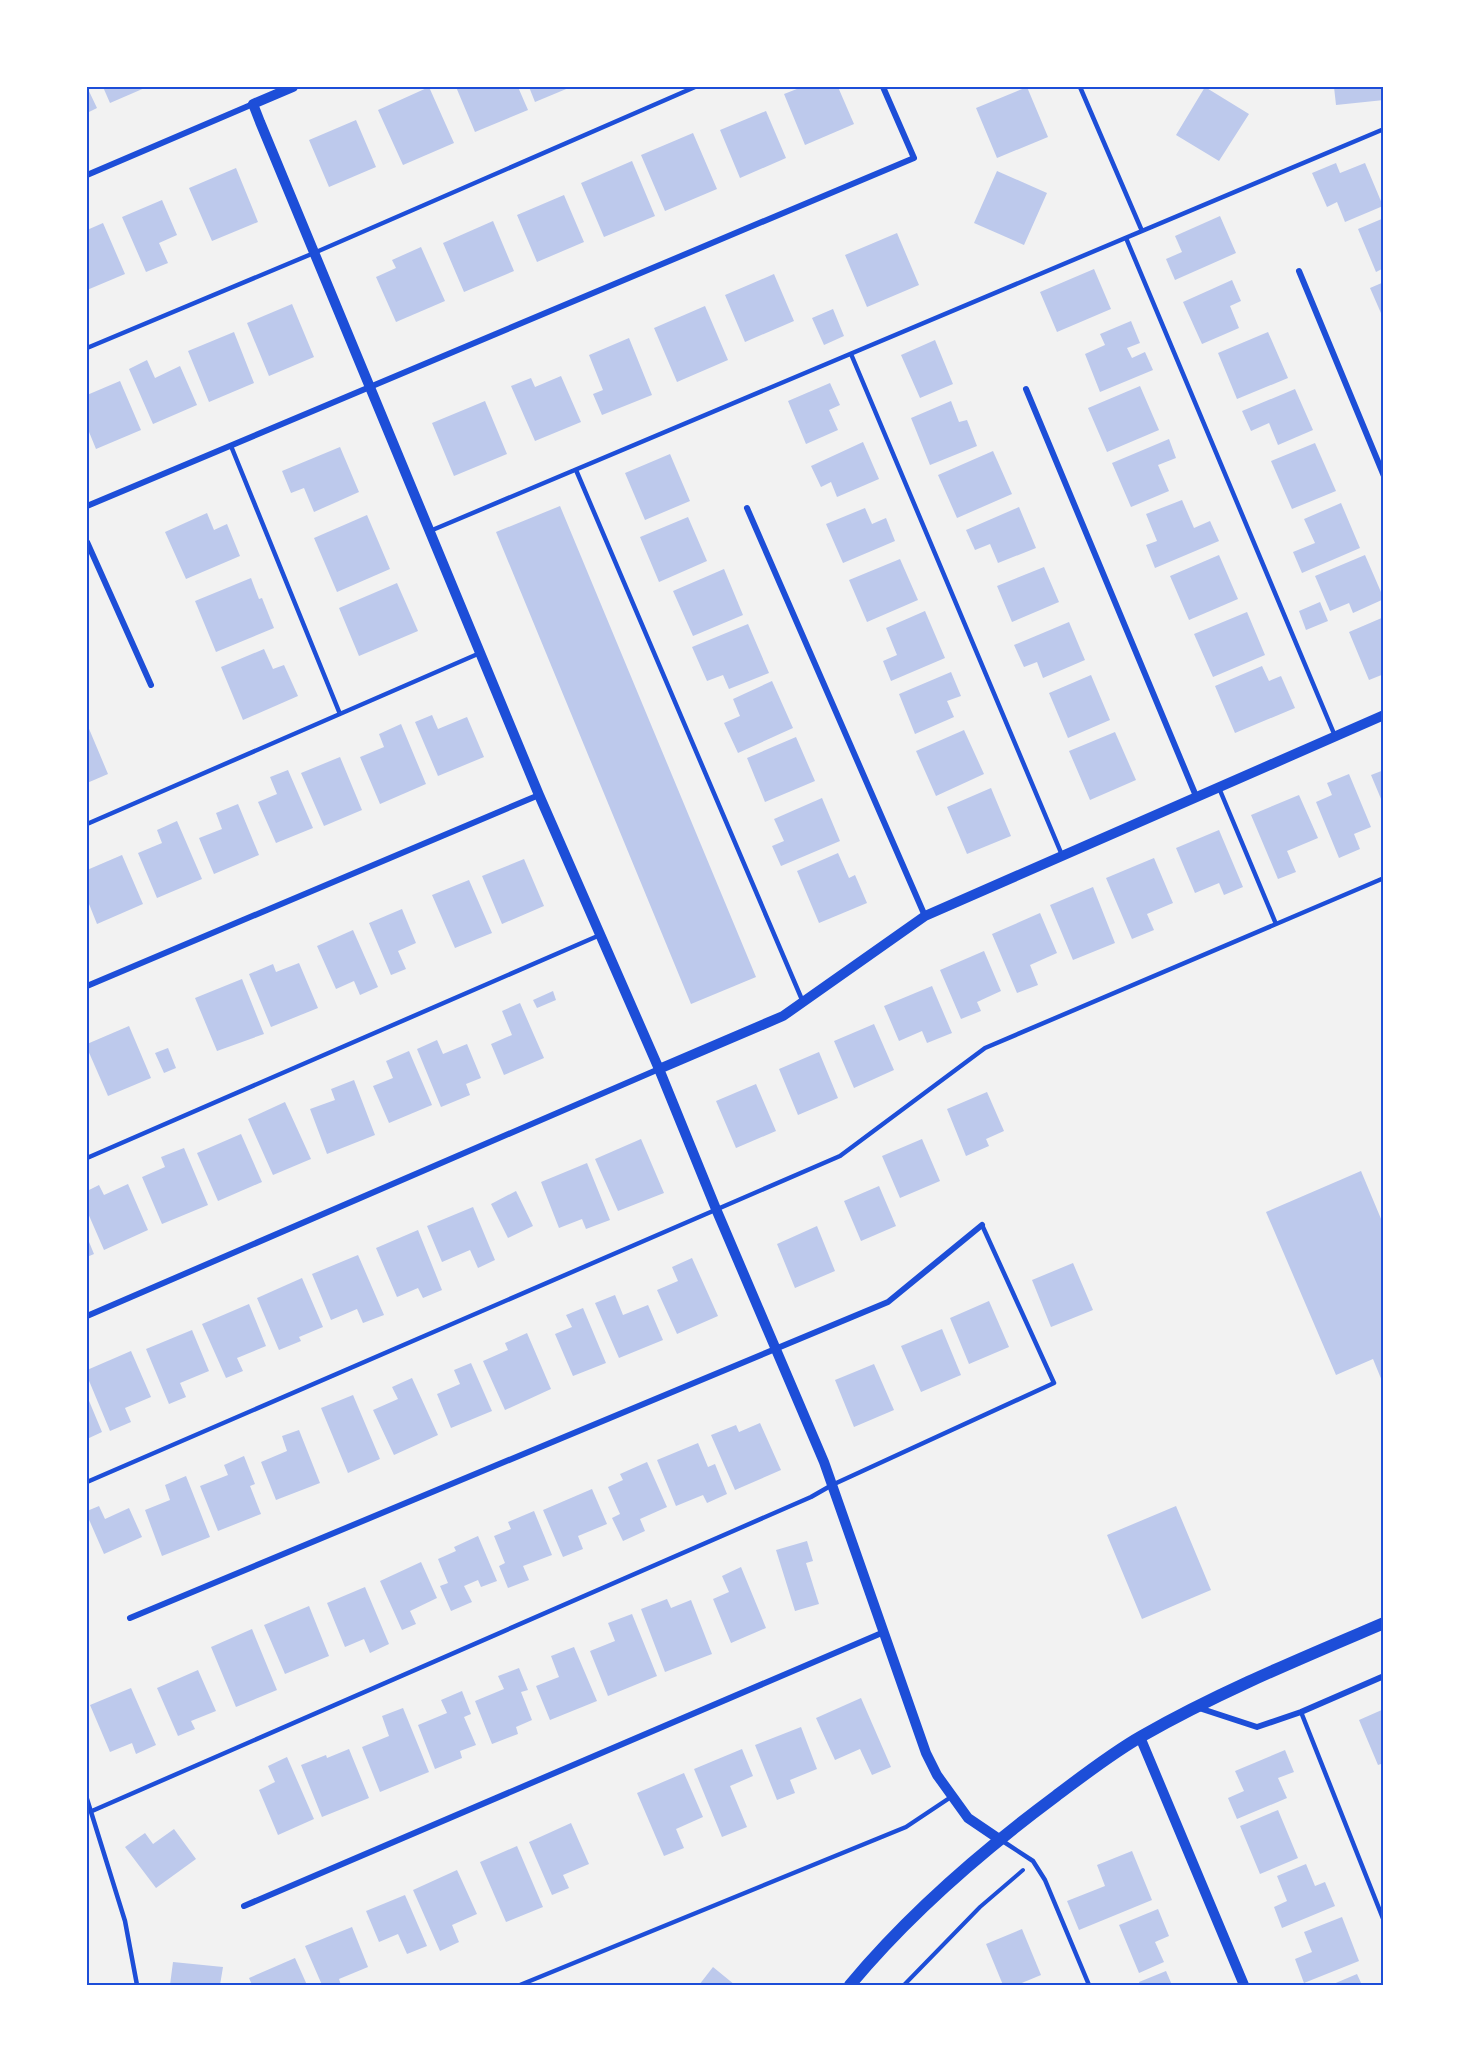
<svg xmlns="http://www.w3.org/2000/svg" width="1471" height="2072" viewBox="0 0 1471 2072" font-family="Lato,sans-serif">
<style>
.building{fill:#bdc9ec}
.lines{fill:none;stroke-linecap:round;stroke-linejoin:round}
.path{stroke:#1d4ed8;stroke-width:4}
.service{stroke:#1d4ed8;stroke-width:4.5}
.minor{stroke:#1d4ed8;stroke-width:6}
.tertiary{stroke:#1d4ed8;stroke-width:10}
.secondary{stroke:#1d4ed8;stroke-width:12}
.neatline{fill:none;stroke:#1d4ed8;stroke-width:2}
</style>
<rect width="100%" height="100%" fill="#f2f2f2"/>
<path class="building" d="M87,87L97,108L87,113Z
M103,87H147L110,103Z
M429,87L454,143L403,165L378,110Z
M456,87H518L528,110L475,132Z
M529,87H571L535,102Z
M802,87H838L854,124L805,145L784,94Z
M1027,87L1048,137L997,158L976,108Z
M1205,87L1249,114L1219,161L1176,135Z
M1334,87H1384V100L1336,105Z
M766,111L786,158L740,178L720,130Z
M356,120L376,167L329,187L309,140Z
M693,133L717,189L665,211L641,155Z
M632,161L655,216L604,237L581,183Z
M1336,163L1340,173L1365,163L1383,206L1345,222L1337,202L1327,207L1312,173Z
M236,168L258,222L212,241L189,188Z
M997,171L1047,193L1024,245L974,223Z
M564,195L584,242L537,262L517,215Z
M162,200L177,235L159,243L168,263L146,272L122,217Z
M1220,216L1236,253L1175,280L1166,259L1182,252L1175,236Z
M1384,218V268L1376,272L1358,229Z
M493,221L514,271L464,292L443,243Z
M103,223L125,274L87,290V230Z
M897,233L919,285L867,307L845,255Z
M421,247L445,301L396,322L376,277L396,268L392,260Z
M1094,269L1111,309L1057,332L1040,292Z
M774,274L794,321L745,342L725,295Z
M1232,280L1241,301L1230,306L1239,328L1202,344L1183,302Z
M1384,282V320L1370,288Z
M292,304L314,357L269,376L247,323Z
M705,306L728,360L677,382L654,328Z
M833,309L844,336L824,345L812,318Z
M1131,321L1140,343L1127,348L1132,358L1145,352L1153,370L1100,392L1085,354L1105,345L1100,334Z
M234,332L254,383L209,402L188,351Z
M1268,332L1288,378L1237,399L1218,353Z
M629,338L652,395L602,415L593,394L603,390L589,355Z
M935,340L953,384L920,398L901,355Z
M147,360L155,378L180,366L197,405L153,424L129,369Z
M561,376L581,422L535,441L511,386L531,378L535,387Z
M120,381L141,430L96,449L87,427V395Z
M830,383L840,405L829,410L838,430L806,444L788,401Z
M1140,386L1159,430L1107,452L1088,408Z
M1295,389L1313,430L1278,445L1269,423L1251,431L1242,411Z
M485,401L507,454L454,476L432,423Z
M951,401L959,422L967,420L977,446L930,465L911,418Z
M1169,439L1176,458L1158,465L1169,491L1131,507L1112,463Z
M863,442L879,479L837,497L831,482L821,487L811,466Z
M1315,443L1336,491L1292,509L1271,461Z
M340,447L359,492L314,512L304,488L291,493L282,471Z
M993,451L1012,494L957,518L938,475Z
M670,454L690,501L645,520L625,473Z
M1182,500L1194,528L1210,521L1219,541L1155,568L1146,545L1157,541L1146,514Z
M1341,503L1360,548L1302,573L1293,552L1315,543L1304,519Z
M560,506L756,977L691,1004L496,532Z
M1019,507L1036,548L998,563L990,544L975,550L966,530Z
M865,508L872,524L886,518L895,541L843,563L826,524Z
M207,513L214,530L227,524L240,556L186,579L165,532Z
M367,515L390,569L337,592L314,538Z
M688,517L707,561L659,582L640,537Z
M1219,555L1238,599L1189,620L1170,576Z
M1365,555L1384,599L1353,613L1349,603L1330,611L1315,576Z
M900,559L918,600L867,622L849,580Z
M1044,567L1059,602L1012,622L997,586Z
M724,569L743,615L693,636L673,591Z
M251,578L259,599L262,598L274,628L216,652L195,601Z
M397,583L418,631L359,656L339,608Z
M1320,602L1328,621L1306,630L1299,611Z
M925,611L945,658L891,681L883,661L897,655L886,628Z
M1247,612L1265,655L1213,677L1194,634Z
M1384,617V674L1369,680L1349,632Z
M1069,622L1085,660L1043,678L1037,662L1024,667L1014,645Z
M748,624L769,673L729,689L723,675L707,681L692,647Z
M264,649L273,669L284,665L298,696L243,720L221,667Z
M1262,666L1269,681L1281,676L1295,708L1235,733L1215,686Z
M951,672L961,696L947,701L954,717L915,734L899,694Z
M1091,675L1110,720L1068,738L1049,693Z
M772,681L793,728L738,753L724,723L740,716L733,699Z
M432,715L438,729L467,717L484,757L438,776L415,722Z
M87,724L108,774L87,783Z
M401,724L426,784L380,804L360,757L384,747L379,734Z
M964,730L984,774L936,796L916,751Z
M1115,732L1136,780L1090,800L1069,751Z
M796,737L815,781L765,802L747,758Z
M340,757L362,810L324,826L301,773Z
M288,770L313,828L276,843L258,802L277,794L270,777Z
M1384,770V806L1371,775Z
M1349,774L1371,827L1354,834L1360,849L1339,858L1316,802L1332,795L1327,783Z
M991,788L1011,836L967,854L947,807Z
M1299,795L1318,838L1287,851L1296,872L1278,879L1251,815Z
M822,798L840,841L781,866L772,846L784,841L774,819Z
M238,804L259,855L214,874L199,838L222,829L216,813Z
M177,821L202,879L157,898L138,853L162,843L157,830Z
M1219,830L1243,887L1224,895L1219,883L1195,893L1176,848Z
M838,853L849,878L855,875L867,903L819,923L797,871Z
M122,855L143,904L97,924L87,899V870Z
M1154,858L1173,903L1147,914L1154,930L1132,939L1106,878Z
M524,859L544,906L502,924L482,876Z
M469,880L492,933L455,948L432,895Z
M1093,887L1115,943L1073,960L1050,905Z
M402,909L416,943L398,951L406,969L391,975L369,923Z
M1040,913L1057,953L1030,965L1038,985L1017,993L992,934Z
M353,930L378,987L360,995L354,981L336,989L317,946Z
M984,951L1001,991L977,1002L981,1011L961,1019L940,970Z
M299,963L318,1008L271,1027L249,974L273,964L276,972Z
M242,979L264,1034L217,1051L195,998Z
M932,986L952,1033L927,1043L922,1031L899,1041L884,1006Z
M553,991L556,1000L537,1008L533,1000Z
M520,1003L544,1058L504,1075L491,1044L512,1035L502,1011Z
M874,1024L894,1070L854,1088L834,1041Z
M129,1026L151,1078L108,1096L87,1048V1044Z
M437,1040L443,1054L467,1044L481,1078L466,1084L470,1095L441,1107L417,1049Z
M168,1048L176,1068L164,1073L155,1053Z
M409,1051L432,1105L389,1123L373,1086L393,1078L386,1061Z
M819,1052L838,1098L798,1115L779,1069Z
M354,1080L375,1135L327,1154L310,1109L335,1100L331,1089Z
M756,1084L776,1131L736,1148L716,1101Z
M987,1092L1004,1131L986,1139L989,1146L966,1156L947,1109Z
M285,1102L311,1159L273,1175L248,1119Z
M241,1134L262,1182L218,1201L197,1153Z
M641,1139L664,1193L618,1211L595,1159Z
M922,1139L940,1181L900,1198L882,1156Z
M184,1148L208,1205L162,1224L142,1177L165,1167L161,1157Z
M587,1163L610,1220L586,1229L582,1219L559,1228L541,1182Z
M1361,1171L1384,1226V1380L1382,1381L1373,1359L1336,1375L1266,1212Z
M128,1184L148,1230L104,1250L87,1211V1191L99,1185L104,1195Z
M879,1186L896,1226L861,1241L844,1201Z
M516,1191L533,1226L508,1238L491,1204Z
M473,1207L495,1260L478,1268L470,1250L442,1262L427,1226Z
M817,1226L835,1271L795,1288L777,1244Z
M418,1230L442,1290L423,1298L418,1288L397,1297L376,1248Z
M87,1237L94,1254L87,1257Z
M358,1255L384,1315L363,1323L357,1309L331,1320L312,1274Z
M692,1258L718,1316L677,1334L657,1290L678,1281L672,1267Z
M1073,1263L1093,1310L1051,1327L1032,1280Z
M302,1278L323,1327L299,1337L301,1341L279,1350L257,1298Z
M615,1295L623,1315L648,1305L663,1340L619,1358L595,1303Z
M989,1301L1009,1347L969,1364L950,1318Z
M249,1304L266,1346L237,1358L243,1371L226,1378L202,1324Z
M583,1308L606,1363L573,1376L555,1334L572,1327L566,1315Z
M942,1329L961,1375L921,1392L901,1346Z
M192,1330L209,1371L180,1383L186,1397L169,1404L146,1349Z
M527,1333L551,1389L505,1410L483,1361L508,1350L505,1343Z
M131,1351L151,1397L125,1408L131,1422L110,1431L87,1376V1370Z
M471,1363L492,1411L451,1428L437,1394L460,1384L454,1370Z
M874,1364L894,1410L854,1427L835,1380Z
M412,1378L438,1435L394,1455L373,1410L398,1399L392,1387Z
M353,1395L380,1459L348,1473L321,1408Z
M87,1396L102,1432L87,1439Z
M760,1423L781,1470L735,1490L711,1435L736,1425L739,1432Z
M299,1430L320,1483L276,1500L261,1462L287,1451L282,1436Z
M698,1443L708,1467L715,1464L727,1494L707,1503L703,1495L676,1506L657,1460Z
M244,1456L255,1484L250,1486L261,1514L218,1531L200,1486L228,1475L224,1465Z
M647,1462L667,1507L640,1519L645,1531L623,1541L612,1518L620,1514L608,1487L623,1480L620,1474Z
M186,1476L210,1537L162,1556L145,1510L170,1500L165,1485Z
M592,1489L607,1524L578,1536L583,1549L563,1557L543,1510Z
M99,1506L105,1519L129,1508L142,1537L104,1554L87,1515V1511Z
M1176,1506L1211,1590L1142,1619L1107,1535Z
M534,1511L552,1555L523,1566L529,1580L508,1588L499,1566L505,1563L494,1536L511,1529L508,1522Z
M478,1536L497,1581L481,1587L478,1580L464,1586L472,1602L451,1611L440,1586L448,1583L438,1559L456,1551L454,1547Z
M807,1541L813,1561L806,1563L819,1604L795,1611L776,1550Z
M421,1562L437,1598L410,1611L416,1624L402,1630L380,1581Z
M741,1567L766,1628L731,1643L713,1599L729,1592L722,1576Z
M365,1587L389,1644L370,1653L364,1639L345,1647L327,1603Z
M667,1599L671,1608L691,1600L712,1654L665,1672L641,1609Z
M309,1606L329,1656L285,1674L264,1625Z
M632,1614L657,1676L608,1696L590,1651L615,1641L608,1623Z
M252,1629L277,1690L236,1707L211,1647Z
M574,1647L597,1701L550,1720L536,1686L559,1677L551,1656Z
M519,1668L528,1690L521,1692L532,1720L516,1727L518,1734L492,1744L475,1701L504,1689L498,1676Z
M198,1670L216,1711L191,1721L195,1729L178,1736L157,1688Z
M131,1688L156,1745L136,1754L132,1743L110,1752L90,1705Z
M462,1691L471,1714L464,1717L476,1745L460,1751L462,1758L435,1769L418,1725L447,1713L441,1700Z
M861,1698L891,1767L872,1775L860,1749L835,1760L816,1718Z
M403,1708L429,1772L380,1792L362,1747L389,1736L382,1716Z
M1384,1709V1763L1378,1765L1359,1720Z
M801,1727L817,1769L790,1780L795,1793L777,1800L755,1745Z
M349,1749L369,1798L322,1817L301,1765L326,1755L327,1758Z
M742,1749L753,1776L730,1786L747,1827L722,1837L694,1769Z
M1285,1750L1294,1772L1278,1778L1287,1798L1237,1819L1228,1798L1244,1791L1235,1771Z
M287,1757L314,1819L278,1835L259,1790L275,1782L268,1766Z
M684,1773L703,1817L676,1829L684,1848L664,1856L637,1793Z
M1278,1810L1298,1858L1260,1874L1240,1826Z
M571,1823L589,1864L563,1875L569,1888L552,1895L529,1842Z
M174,1829L196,1859L156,1888L125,1847L145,1833L153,1844Z
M517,1846L543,1907L506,1922L480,1862Z
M1132,1851L1152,1900L1079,1930L1067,1901L1105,1886L1097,1865Z
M1306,1864L1315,1886L1325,1882L1335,1906L1282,1928L1274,1907L1287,1901L1277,1876Z
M457,1870L477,1914L452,1925L459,1942L440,1951L413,1890Z
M405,1895L427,1946L407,1954L398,1934L379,1942L366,1911Z
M1158,1909L1169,1936L1155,1942L1164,1962L1139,1973L1119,1925Z
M1342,1917L1359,1961L1304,1983L1295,1959L1312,1952L1304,1932Z
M352,1927L368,1967L339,1979L341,1985H322L305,1946Z
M1022,1929L1041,1975L1017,1985H1003L986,1944Z
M295,1958L307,1985H252L249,1978Z
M173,1962L223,1967L220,1985H170Z
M713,1967L735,1985H699Z
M1166,1971L1172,1985H1140L1139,1982Z
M1357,1974L1362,1985H1331Z"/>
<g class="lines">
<path class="path" d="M904,1985L980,1907L1023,1870"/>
<path class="service" d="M1080,87L1142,231
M1126,238L1335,736
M87,348L314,253L695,87
M851,354L1062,855
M231,446L340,714
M576,470L803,1002
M430,531L1384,129
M1219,788L1276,924
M87,824L480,653
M87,1158L600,935
M87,1482L840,1156L985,1048L1384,878
M1301,1712L1384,1921
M87,1799L125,1921L137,1985
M92,1811L811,1497L832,1485L1054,1383L982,1225
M1001,1840L1033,1861L1045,1880L1089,1985
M520,1985L906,1827L951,1797"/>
<path class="minor" d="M87,175L253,104
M1299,271L1384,476
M1026,389L1196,796
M87,506L914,158L883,87
M747,508L925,916
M87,542L151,685
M87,986L539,795
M87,1316L659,1069
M130,1618L888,1302L982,1225
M1199,1708L1257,1727L1301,1712L1384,1676
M244,1906L884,1632"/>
<path class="tertiary" d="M293,87L253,104L260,122L539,795L659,1069L716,1209L824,1462L926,1753L937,1775L968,1818L999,1839
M659,1069L783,1016L925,916L1384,715
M1140,1737L1244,1985"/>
<path class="secondary" d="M850,1985C909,1914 982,1851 1056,1796C1084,1775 1112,1753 1142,1736C1219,1692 1302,1658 1384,1623"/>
</g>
<rect width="1471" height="2072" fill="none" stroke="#ffffff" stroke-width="177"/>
<rect x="88" y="88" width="1294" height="1896" class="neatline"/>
</svg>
